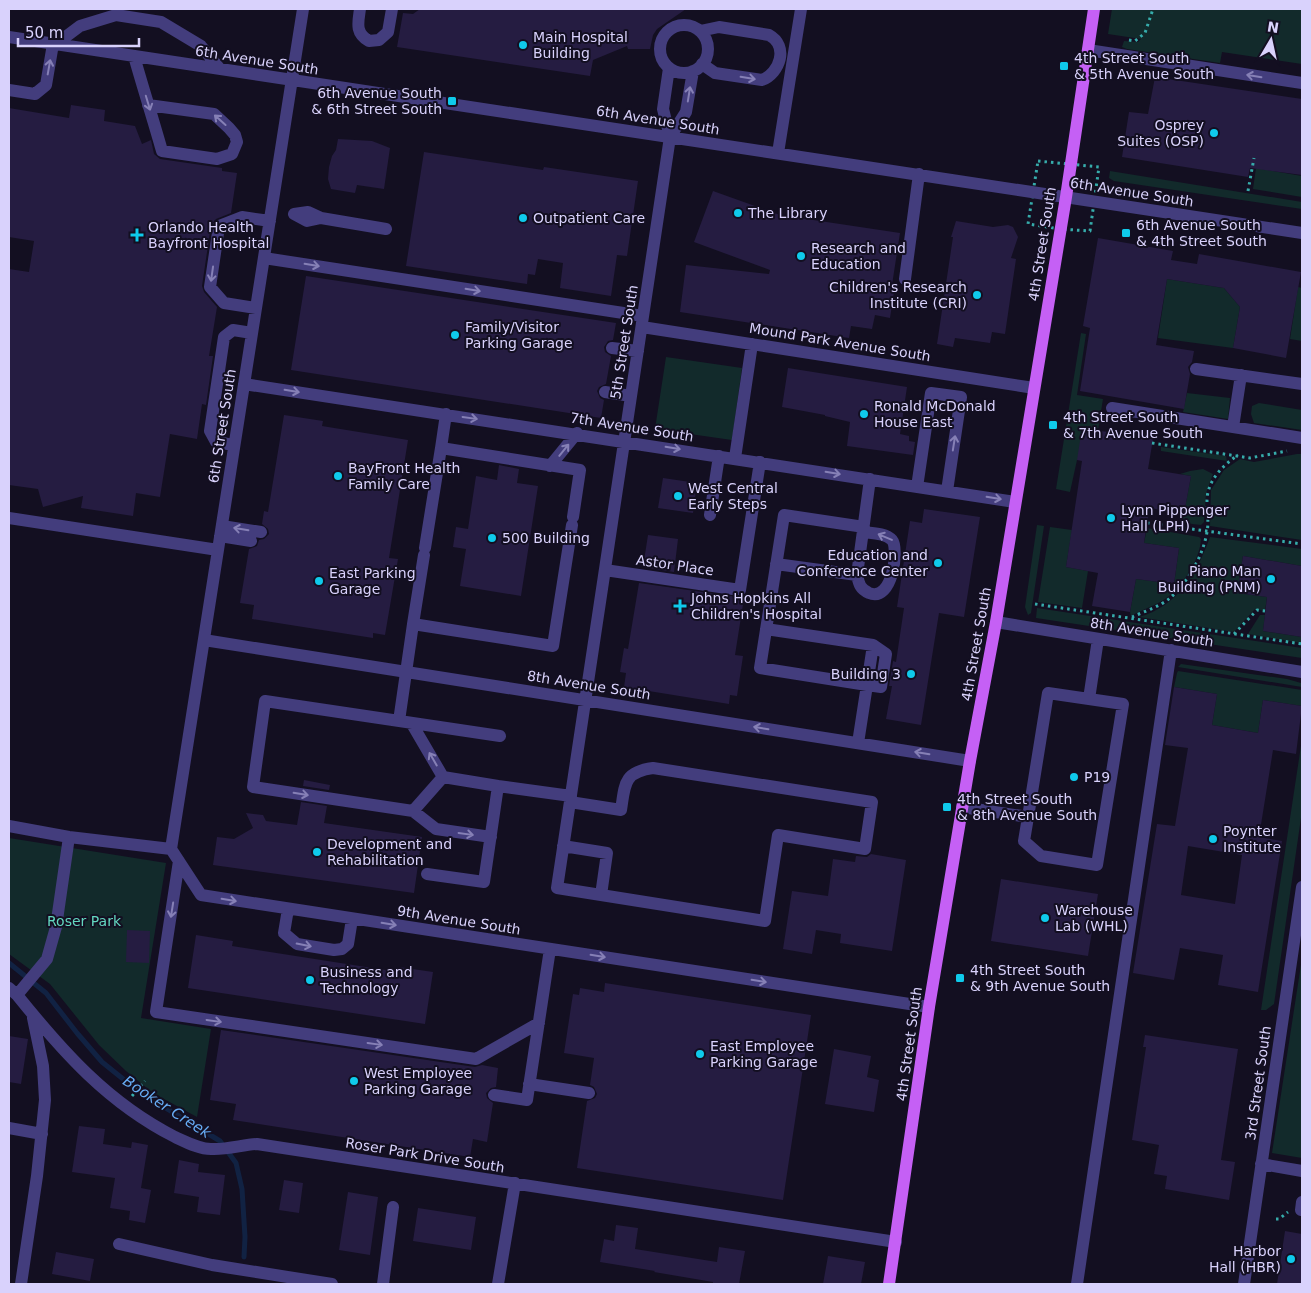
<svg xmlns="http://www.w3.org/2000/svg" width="1311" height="1293" viewBox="0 0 1311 1293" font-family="'DejaVu Sans',sans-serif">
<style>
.green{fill:#122a2b}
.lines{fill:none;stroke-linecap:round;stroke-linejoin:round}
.stream{stroke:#112243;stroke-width:5}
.building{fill:#251c41;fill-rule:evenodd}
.path{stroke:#36acab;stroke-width:3;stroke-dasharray:2.5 4;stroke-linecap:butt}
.minor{stroke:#433d7d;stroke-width:12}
.major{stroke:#c560f5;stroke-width:12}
.oneway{stroke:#8680b6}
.poi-dot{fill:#0fcaeb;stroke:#130f21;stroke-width:2}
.labels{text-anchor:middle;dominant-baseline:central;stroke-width:4;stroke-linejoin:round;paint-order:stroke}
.poi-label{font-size:14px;fill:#d9d2fc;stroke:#130f21;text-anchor:start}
.street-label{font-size:14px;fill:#d9d2fc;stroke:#130f21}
.park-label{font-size:14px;fill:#63d7c0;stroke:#130f21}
.water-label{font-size:15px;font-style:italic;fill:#67acf5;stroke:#130f21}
</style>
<rect width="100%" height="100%" fill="#130f21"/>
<path class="green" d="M1112,9H1302V64L1222,52L1220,63L1127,49L1122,47L1124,41L1138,42L1141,39L1108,34Z
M1256,168L1302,176V197L1253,189Z
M1110,171L1302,202V209L1114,181L1109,178Z
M1167,279L1224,288L1240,307L1233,348L1158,338Z
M1298,287L1302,288V341L1290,339Z
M1081,333L1086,334L1077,395L1103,399L1098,430L1077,460L1070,492L1056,489Z
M666,357L742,368L732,440L655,429Z
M1187,393L1230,398L1228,419L1183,412Z
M1259,403L1302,410V430L1254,423L1251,414L1252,406Z
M1161,447L1226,456L1227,461L1161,451Z
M1297,454H1302V540L1210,526L1211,490L1224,470L1240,459L1254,462Z
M1203,469L1213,474L1206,493L1204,522L1201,525L1184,523V519H1182V513H1184L1191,476L1180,474L1190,471Z
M1037,525L1044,526L1031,613L1028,615L1025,607Z
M1050,527L1072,530L1066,567L1088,571L1082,608L1038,602Z
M1147,528L1199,537L1201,539C1200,559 1184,583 1169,596C1158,605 1143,609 1131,616L1130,612L1136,579L1174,584L1179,548L1144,543Z
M1210,537L1302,549V566L1243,556L1237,593L1267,597L1265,611L1255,609L1234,632L1139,617C1178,606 1197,573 1210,537Z
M1037,608L1302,648V658L1036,618Z
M1260,615H1265L1263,631L1302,637V643L1248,634Z
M1181,664L1287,679L1301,683L1302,687L1178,667Z
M1178,671L1302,690V706L1263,700L1258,733L1212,725L1217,694L1174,687L1177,673Z
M1302,739V811L1274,1004L1266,1010H1261Z
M9,838L166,863L141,1018L211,1029L197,1117L153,1093L126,1071L99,1045L50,984L9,954Z
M1302,958V1158L1272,1153Z"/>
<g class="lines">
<path class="stream" d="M9,963L46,993L77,1033L102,1062L138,1091L220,1141L236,1163L242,1189L245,1237L244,1257"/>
</g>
<path class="building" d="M420,9H686L657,29L653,35L650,49H628L627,46L593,60L590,76L397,47L403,13L413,14Z
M1155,77L1302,99V175L1250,168L1248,177L1122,157L1129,112L1148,114Z
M71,105L105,110L104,121L135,126L142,144L151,140L154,154L160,159L222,168V171L237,173L231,213L216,219L211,225L202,286L204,292L217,307L209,356H213L206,405L202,404L197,439L170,434L160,497L136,493L133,516L81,508L83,496L43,507L38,489L9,485V269L29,272L34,241L9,237V108L69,118Z
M338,139L372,141L390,148L384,189L357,185L355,193L331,189L328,179L329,167L332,156L336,150Z
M424,152L543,170L544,167L638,181L627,256L617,255L611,296L560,288L563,263L538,259L535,275L528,274L527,284L406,266Z
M713,191L780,215L900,233L892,285H895L890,318L875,315L872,329L851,326L849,338L680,312L686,265L769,274L770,270L694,242Z
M956,221L993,227L1008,225L1013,227L1018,237L1011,258L1016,259L1005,334L992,332L990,343L955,338L953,347L937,344L953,237H951Z
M1098,238L1173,251L1171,260L1197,264L1199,254L1301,272L1286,358L1233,348L1240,307L1224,288L1167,279L1156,345L1194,351L1192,362L1188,367L1190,374L1184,409L1080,391L1090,328L1083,326Z
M306,276L616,323L613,340L608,341L604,347L605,352L611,356L606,384L599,387L597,391L600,398L604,400L601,418L291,370Z
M788,368L907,387L900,434L909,436V441L915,442L913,455L847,446L850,422L825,416V415L782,407Z
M284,415L323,421L322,426L408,440L389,558L398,559L385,635L373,633V638L252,619L254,605L240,603L249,549L257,546L259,540L264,539L269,534L268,529L262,524L264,511L268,512Z
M1082,428L1153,439L1148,469L1191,476L1184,514L1150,508L1147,523L1144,543L1179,548L1174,584L1136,579L1130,612L1092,606L1098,573L1066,567L1082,461L1077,460Z
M499,465L519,469L517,483L538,486L521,596L460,586L466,549L453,547L456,527L468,529L476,476L497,480Z
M663,478L697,483L693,513L658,508Z
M924,509L980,517L964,617L939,613L921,725L886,719L892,686H889L893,661L896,662L904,608L897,607L910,521L922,523Z
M648,535L678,539L674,572L643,567Z
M1243,556L1302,566V637L1263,631L1267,597L1237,593Z
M639,583L744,598L735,655L743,656L737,696L730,695L729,704L624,687L626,673L620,672L624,648L628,649Z
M1174,687L1217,694L1212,725L1258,733L1263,700L1302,706L1296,754L1273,750L1259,837L1282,841L1258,992L1218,985L1223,955L1180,948L1174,980L1133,973L1157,824L1175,826L1188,748L1165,745ZM1188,846L1242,855L1235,904L1181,895Z
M304,780L330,785L329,790L303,786Z
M301,802L327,806L324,823L422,837L414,893L213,865L217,837L234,839L253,828L246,813L263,815L266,821L297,825Z
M871,854L906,860L892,951L840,943L841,934L816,930L812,954L783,949L792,891L828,896L833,859L855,862L856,856L867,857Z
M1001,879L1098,894L1088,956L991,941Z
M127,930L150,931L149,963L126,962Z
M196,935L233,941L232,946L398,972L399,967L433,972L425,1024L188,988Z
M605,983L811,1015L783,1200L577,1168L587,1101L595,1098L597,1094L594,1087L590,1085L594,1058L564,1053L573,994L579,995L580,988L604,992Z
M221,1030L475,1067L482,1065L498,1068L496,1087L491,1088L486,1093L487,1098L493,1103L487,1142L473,1139L470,1157L233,1120L236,1104L210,1100Z
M1145,1035L1238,1049L1221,1160L1235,1162L1229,1200L1165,1189L1167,1176L1154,1174L1159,1145L1132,1140L1146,1047H1143Z
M9,1036L28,1039L21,1084L9,1082Z
M834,1049L871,1056L867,1077L879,1080L874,1112L825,1104Z
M79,1126L105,1129L103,1144L131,1148L132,1142L148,1145L141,1188L151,1190L145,1223L129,1220L130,1211L110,1208L115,1178L72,1172Z
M179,1160L199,1164L198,1172L225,1175L220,1215L197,1212L199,1197L174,1193Z
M284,1180L303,1183L299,1213L279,1210Z
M348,1192L378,1197L370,1255L339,1250Z
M418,1208L476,1217L471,1250L413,1241Z
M616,1225L638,1228L635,1249L717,1262L719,1247L745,1251L739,1284H713V1282L654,1272L655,1271L600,1262L604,1239L614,1241Z
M1285,1231L1302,1234V1284H1277Z
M56,1252L94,1259L90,1281L52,1274Z
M828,1256L865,1262L861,1284H823Z"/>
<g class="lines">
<path class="path" d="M1129,40L1135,41L1145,33L1153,9
M1038,161L1099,167L1090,231L1060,229L1028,224Z
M1248,191L1254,158
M1152,443L1250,458L1287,451
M1147,523L1302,544
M1035,604L1302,644
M1132,617C1143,612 1161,606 1170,598C1188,582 1203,556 1207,532C1209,522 1207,511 1207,501C1207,481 1222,466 1238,455
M1234,634L1257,610L1265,611
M132,1096L145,1081
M1276,1219H1279L1288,1212"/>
<path class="minor" d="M360,9C358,23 355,33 369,41L379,40L388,32L392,9
M660 49a24 24 0 1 1 48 0a24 24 0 1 1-48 0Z
M700,31L719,27L769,35C789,46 780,73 762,80L715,73L702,64
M9,37L1302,233
M56,44L80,26L116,15L161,22L201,46L220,69
M1088,50L1302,83
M134,56C143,88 153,119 162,151L217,159L232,154L237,142L235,135L229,128L214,114L148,105
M669,68L663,109L670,137L686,112L693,71
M9,90L35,94L46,85L53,44
M778,153L801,9
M321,218L307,221L294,214L308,212L321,218L386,229
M264,258L643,316
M905,279L919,174
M256,308L224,303L210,287L219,226L242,217L270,221
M642,327L1034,388
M612,348L638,351
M1196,369L1302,384
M244,384L1015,502
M605,392L631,396
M1112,408L1302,438
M1233,427L1241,375
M234,445L216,442L210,431L224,337L233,330L252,333
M441,448L446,414
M735,458L752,344
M550,466L577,433
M917,487L931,393L961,397L947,491
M710,515L719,456
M9,518L218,550
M222,526L261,532
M220,536L251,541
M425,548L441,448L580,470L573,517
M424,555L413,624L553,646L572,525
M776,564L857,575L870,479
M605,570L740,590L760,462
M857,575C859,584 860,589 869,593C893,603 899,548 892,540C886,533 872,533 863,532
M996,622L1302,672
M766,629L873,645L867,685L881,687L886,654L873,645
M204,640L970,761
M1089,699L1098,639
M399,721L413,624
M412,724L443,777L413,811L253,787L265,701L500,736
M858,743L867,685L760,668L784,515L864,527
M498,786L571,796
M570,802L621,810C625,785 623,772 653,768L872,802L865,849L778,835L765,921L601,895
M962,807L1028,817L1048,693L1123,704L1097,865L1041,856L1024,841L1028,817
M413,811L436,829L491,837
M9,826L69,837L171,849
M563,846L607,853L601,895L557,888L670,137
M171,849L303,9
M171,849L201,895L929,1007
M179,861L156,1012L476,1059L539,1023
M427,874L484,882L498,786L443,777
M288,909L284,933L297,944L334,950L342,949L348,944L352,919
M9,988L17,995C63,1052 108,1103 175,1137C186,1142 199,1149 211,1149C226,1150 242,1145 257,1144L896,1242
M17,995L47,959L56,927L69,837
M529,1084L589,1093
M494,1095L527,1100L550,949
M9,1128L42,1134
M1261,1164L1302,1171
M1302,1202L1301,1210H1302
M119,1244L212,1265L332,1284
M21,1284L37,1176L45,1100L43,1066L33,1018
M383,1284L393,1207
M498,1284L515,1183
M1077,1284L1171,650
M1244,1284L1302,887"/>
<path class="major" d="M889,1284L929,1007L970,761L996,622L1066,197L1094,9"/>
</g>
<defs><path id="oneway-shaft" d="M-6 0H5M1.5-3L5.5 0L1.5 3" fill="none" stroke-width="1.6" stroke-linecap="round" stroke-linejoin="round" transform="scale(1.25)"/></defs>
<g class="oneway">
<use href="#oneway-shaft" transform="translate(49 67) rotate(-80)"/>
<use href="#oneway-shaft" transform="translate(1254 76) rotate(-171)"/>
<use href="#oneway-shaft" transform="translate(748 78) rotate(9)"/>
<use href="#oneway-shaft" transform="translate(689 94) rotate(-81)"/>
<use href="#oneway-shaft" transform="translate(148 103) rotate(73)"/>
<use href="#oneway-shaft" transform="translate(220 120) rotate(-138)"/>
<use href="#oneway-shaft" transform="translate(312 265) rotate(9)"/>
<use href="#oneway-shaft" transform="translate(212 274) rotate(98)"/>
<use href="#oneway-shaft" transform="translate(473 290) rotate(9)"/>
<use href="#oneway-shaft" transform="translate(292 391) rotate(9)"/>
<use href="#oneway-shaft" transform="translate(470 418) rotate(8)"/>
<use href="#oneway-shaft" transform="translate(954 443) rotate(-81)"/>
<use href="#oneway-shaft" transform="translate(673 448) rotate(9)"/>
<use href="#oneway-shaft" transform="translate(564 450) rotate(-51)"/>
<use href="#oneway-shaft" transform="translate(833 473) rotate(9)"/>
<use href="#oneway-shaft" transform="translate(994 498) rotate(9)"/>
<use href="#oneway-shaft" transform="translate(241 529) rotate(-171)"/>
<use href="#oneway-shaft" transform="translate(885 537) rotate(-157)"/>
<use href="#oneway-shaft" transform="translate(761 728) rotate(-171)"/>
<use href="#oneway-shaft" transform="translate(922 753) rotate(-171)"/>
<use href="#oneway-shaft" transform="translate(433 759) rotate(-120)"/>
<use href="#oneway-shaft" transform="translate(301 794) rotate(9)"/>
<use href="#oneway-shaft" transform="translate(466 834) rotate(8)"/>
<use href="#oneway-shaft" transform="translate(229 900) rotate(9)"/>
<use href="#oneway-shaft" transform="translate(172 910) rotate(99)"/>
<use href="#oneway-shaft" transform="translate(389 924) rotate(9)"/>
<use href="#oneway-shaft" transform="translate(304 945) rotate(11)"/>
<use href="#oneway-shaft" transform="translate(598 956) rotate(9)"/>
<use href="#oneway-shaft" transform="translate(759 981) rotate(9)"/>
<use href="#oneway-shaft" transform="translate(214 1021) rotate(8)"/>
<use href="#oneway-shaft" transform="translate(375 1044) rotate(8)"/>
</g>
<g class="poi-dot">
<circle cx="523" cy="45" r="5"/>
<rect x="1059" y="61" width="10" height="10" rx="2.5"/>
<rect x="447" y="96" width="10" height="10" rx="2.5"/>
<circle cx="1214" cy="133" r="5"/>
<circle cx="738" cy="213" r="5"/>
<circle cx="523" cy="218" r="5"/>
<rect x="1121" y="228" width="10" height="10" rx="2.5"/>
<path d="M134.5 227.5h5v5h5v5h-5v5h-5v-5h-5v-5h5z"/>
<circle cx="801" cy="256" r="5"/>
<circle cx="977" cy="295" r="5"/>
<circle cx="455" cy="335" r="5"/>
<circle cx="864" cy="414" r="5"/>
<rect x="1048" y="420" width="10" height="10" rx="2.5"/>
<circle cx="338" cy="476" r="5"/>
<circle cx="678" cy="496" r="5"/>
<circle cx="1111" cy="518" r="5"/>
<circle cx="492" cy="538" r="5"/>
<circle cx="938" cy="563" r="5"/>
<circle cx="1271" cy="579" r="5"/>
<circle cx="319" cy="581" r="5"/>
<path d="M677.5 598.5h5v5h5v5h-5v5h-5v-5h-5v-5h5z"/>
<circle cx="911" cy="674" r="5"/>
<circle cx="1074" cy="777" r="5"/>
<rect x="942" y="802" width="10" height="10" rx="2.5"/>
<circle cx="1213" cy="839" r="5"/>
<circle cx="317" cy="852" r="5"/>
<circle cx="1045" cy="918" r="5"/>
<rect x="955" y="973" width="10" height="10" rx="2.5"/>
<circle cx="310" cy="980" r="5"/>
<circle cx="700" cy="1054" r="5"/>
<circle cx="354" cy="1081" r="5"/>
<circle cx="1291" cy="1259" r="5"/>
</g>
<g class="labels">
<g class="poi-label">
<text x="533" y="37">Main Hospital<tspan x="533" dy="16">Building</tspan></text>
<text x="1074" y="58">4th Street South<tspan x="1074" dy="16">&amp; 5th Avenue South</tspan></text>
<text x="442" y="93" text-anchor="end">6th Avenue South<tspan x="442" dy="16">&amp; 6th Street South</tspan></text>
<text x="1204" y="125" text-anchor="end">Osprey<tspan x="1204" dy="16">Suites (OSP)</tspan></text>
<text x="748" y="213">The Library</text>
<text x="533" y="218">Outpatient Care</text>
<text x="1136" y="225">6th Avenue South<tspan x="1136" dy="16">&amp; 4th Street South</tspan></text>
<text x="148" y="227">Orlando Health<tspan x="148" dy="16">Bayfront Hospital</tspan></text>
<text x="811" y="248">Research and<tspan x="811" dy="16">Education</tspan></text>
<text x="967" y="287" text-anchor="end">Children's Research<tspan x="967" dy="16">Institute (CRI)</tspan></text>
<text x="465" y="327">Family/Visitor<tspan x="465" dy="16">Parking Garage</tspan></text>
<text x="874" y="406">Ronald McDonald<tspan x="874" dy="16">House East</tspan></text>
<text x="1063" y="417">4th Street South<tspan x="1063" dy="16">&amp; 7th Avenue South</tspan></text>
<text x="348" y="468">BayFront Health<tspan x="348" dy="16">Family Care</tspan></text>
<text x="688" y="488">West Central<tspan x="688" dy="16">Early Steps</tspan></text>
<text x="1121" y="510">Lynn Pippenger<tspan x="1121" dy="16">Hall (LPH)</tspan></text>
<text x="502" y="538">500 Building</text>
<text x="928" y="555" text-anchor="end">Education and<tspan x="928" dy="16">Conference Center</tspan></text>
<text x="1261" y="571" text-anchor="end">Piano Man<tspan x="1261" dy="16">Building (PNM)</tspan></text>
<text x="329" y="573">East Parking<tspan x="329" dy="16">Garage</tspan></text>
<text x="691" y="598">Johns Hopkins All<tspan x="691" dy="16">Children's Hospital</tspan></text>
<text x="901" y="674" text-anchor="end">Building 3</text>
<text x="1084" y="777">P19</text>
<text x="957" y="799">4th Street South<tspan x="957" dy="16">&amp; 8th Avenue South</tspan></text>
<text x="1223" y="831">Poynter<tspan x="1223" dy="16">Institute</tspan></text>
<text x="327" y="844">Development and<tspan x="327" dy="16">Rehabilitation</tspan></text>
<text x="1055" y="910">Warehouse<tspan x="1055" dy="16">Lab (WHL)</tspan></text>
<text x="970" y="970">4th Street South<tspan x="970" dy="16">&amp; 9th Avenue South</tspan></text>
<text x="320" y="972">Business and<tspan x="320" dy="16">Technology</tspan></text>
<text x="710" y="1046">East Employee<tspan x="710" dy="16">Parking Garage</tspan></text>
<text x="364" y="1073">West Employee<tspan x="364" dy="16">Parking Garage</tspan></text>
<text x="1281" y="1251" text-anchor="end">Harbor<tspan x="1281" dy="16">Hall (HBR)</tspan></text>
</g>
<g class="street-label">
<text transform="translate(257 60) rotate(9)">6th Avenue South</text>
<text transform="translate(658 120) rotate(9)">6th Avenue South</text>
<text transform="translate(1132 192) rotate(9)">6th Avenue South</text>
<text transform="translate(1042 244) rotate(-81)">4th Street South</text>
<text transform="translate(624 342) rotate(-81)">5th Street South</text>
<text transform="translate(840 342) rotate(9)">Mound Park Avenue South</text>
<text transform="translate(222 426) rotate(-81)">6th Street South</text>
<text transform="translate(632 427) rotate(9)">7th Avenue South</text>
<text transform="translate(675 565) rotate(8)">Astor Place</text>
<text transform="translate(1152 632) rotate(9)">8th Avenue South</text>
<text transform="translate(976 644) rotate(-80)">4th Street South</text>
<text transform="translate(589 685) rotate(9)">8th Avenue South</text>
<text transform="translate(459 920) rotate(9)">9th Avenue South</text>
<text transform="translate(909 1044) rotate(-82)">4th Street South</text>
<text transform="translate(1258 1083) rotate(-82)">3rd Street South</text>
<text transform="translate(425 1155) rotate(9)">Roser Park Drive South</text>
</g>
<g class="park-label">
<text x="84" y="921">Roser Park</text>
</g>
<g class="water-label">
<text transform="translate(167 1107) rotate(33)">Booker Creek</text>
</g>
</g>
<rect width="1311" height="1293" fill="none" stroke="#d9d2fc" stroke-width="20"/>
<g transform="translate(1271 40) rotate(9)" stroke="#130f21" stroke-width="4" paint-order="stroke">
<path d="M0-4L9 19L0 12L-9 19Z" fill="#d9d2fc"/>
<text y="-8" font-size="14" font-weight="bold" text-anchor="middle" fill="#d9d2fc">N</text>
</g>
<path d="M18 38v8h121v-8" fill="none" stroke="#d9d2fc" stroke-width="2.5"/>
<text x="25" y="38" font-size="15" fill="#d9d2fc" stroke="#130f21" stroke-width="4" paint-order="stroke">50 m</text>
</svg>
